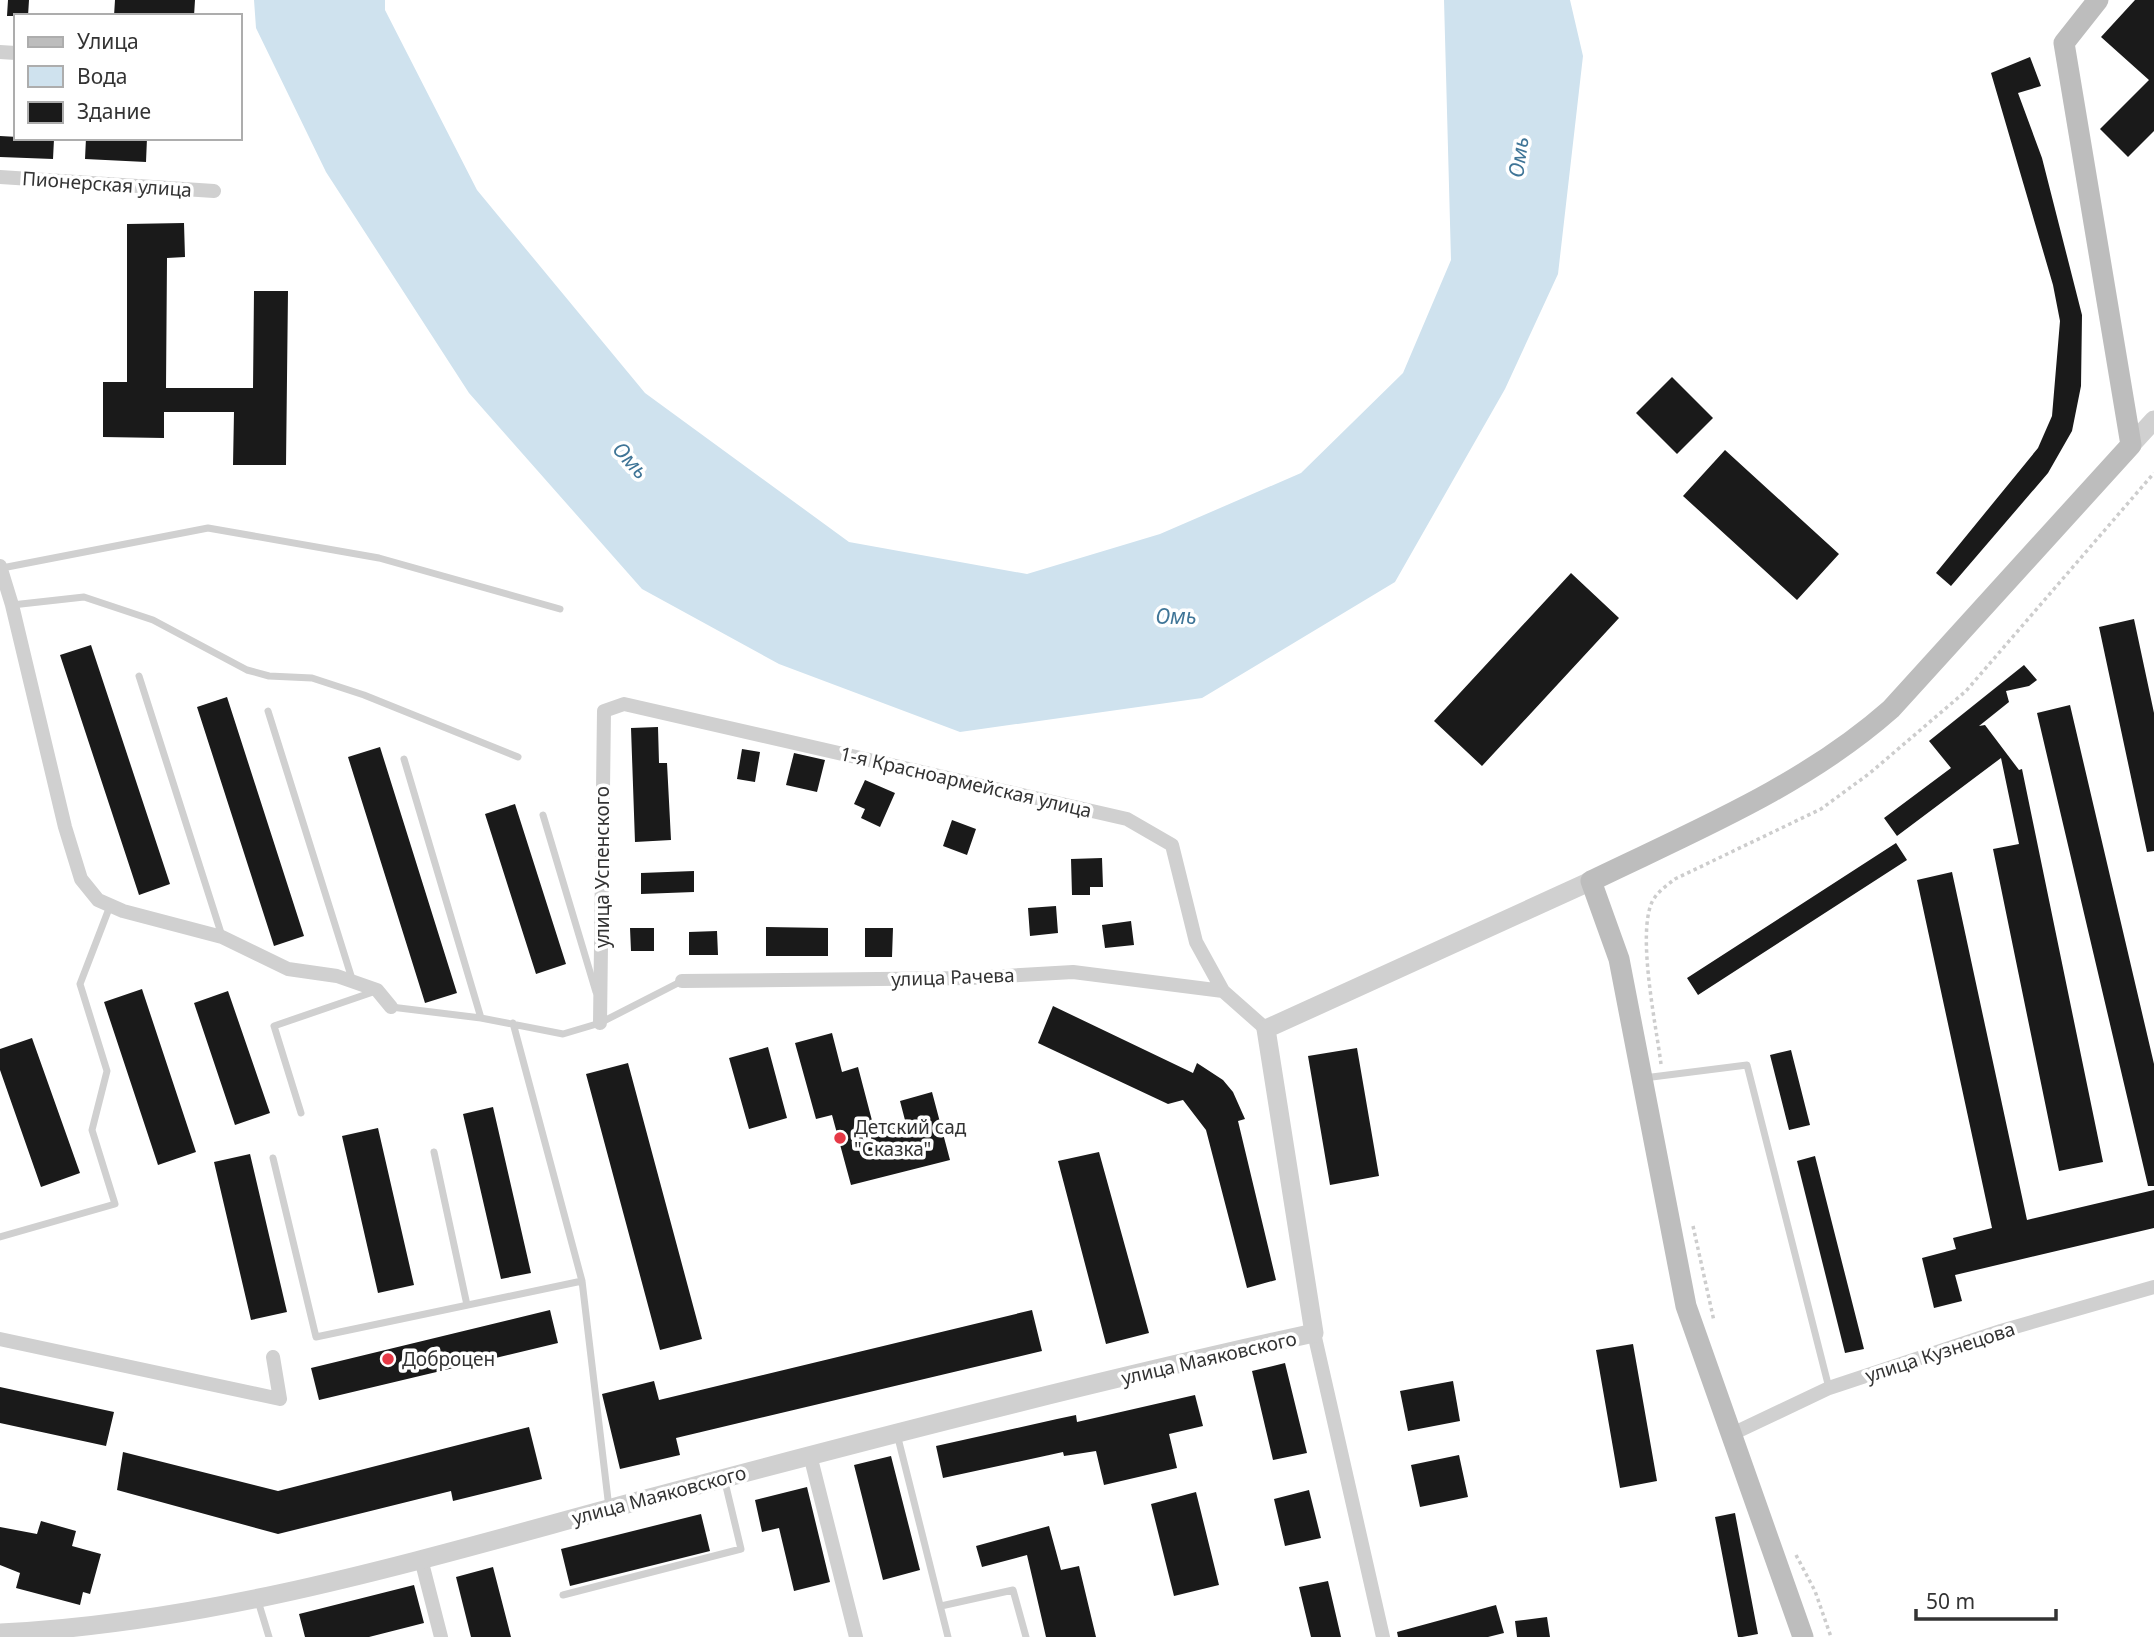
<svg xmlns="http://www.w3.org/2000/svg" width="2154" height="1637" viewBox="0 0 2154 1637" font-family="'Noto Sans',sans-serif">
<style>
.water{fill:#cfe2ee}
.building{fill:#1a1a1a}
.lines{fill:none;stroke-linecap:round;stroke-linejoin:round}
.path{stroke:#cdcdcd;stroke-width:3.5;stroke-dasharray:3.5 3.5;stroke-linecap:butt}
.service{stroke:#d0d0d0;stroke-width:7}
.minor{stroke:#d0d0d0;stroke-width:14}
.tertiary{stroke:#d0d0d0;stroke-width:19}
.secondary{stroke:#bdbdbd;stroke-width:21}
.poi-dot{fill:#e63946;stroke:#fff;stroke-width:2.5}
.labels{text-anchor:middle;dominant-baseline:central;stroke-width:7;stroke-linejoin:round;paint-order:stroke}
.street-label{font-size:19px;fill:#333;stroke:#fff}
.poi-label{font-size:19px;fill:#333;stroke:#fff;text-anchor:start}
.water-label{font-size:21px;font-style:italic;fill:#3f7597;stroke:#fff}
</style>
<rect width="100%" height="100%" fill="#fff"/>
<path class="water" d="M254,0H385V10L477,190L645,393L849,542L1027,574L1160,534L1301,473L1403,373L1451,260L1444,0H1570L1583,56L1558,274L1505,389L1395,582L1202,698L960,732L779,664L642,589L469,393L326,172L256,28Z"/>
<path class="building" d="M8,0H29L28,16H7Z
M115,0H195L194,16H114Z
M2135,0H2154V131L2128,157L2100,129L2149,80L2101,37Z
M2030,57L2041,86L2018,93L2042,158L2082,315L2081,386L2072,431L2048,473L1951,586L1936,573L2038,448L2052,416L2060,321L2053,285L1991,73Z
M0,136L54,139L53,159L0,157Z
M86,138H147L146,162L85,159Z
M184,223L185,257L167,258L166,388H253L254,291H288L286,465H233L234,412H164V438L103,437V382H127V224Z
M1672,377L1713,418L1677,454L1636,413Z
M1725,450L1839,554L1797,600L1683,496Z
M1571,573L1619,618L1482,766L1434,721Z
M2134,619L2154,713V851L2147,852L2099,627Z
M91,645L170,884L139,895L60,655Z
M2024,665L2037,680L2029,686L2006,691L2009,702L1979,726L1985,725L2019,770L2022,769L2103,1162L2059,1171L1993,849L2019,844L2001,758L1897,836L1884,818L1951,768L1929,741Z
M227,697L304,936L274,946L197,707Z
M2070,705L2154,1064V1186H2148L2037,713Z
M658,727L659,763H667L671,840L635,842L631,728Z
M380,747L457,993L425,1003L348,757Z
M742,749L760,752L755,782L737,779Z
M794,753L825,760L817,792L786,785Z
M865,780L895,793L880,827L861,818L865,809L854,804Z
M515,804L566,964L536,974L485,814Z
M952,820L976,829L967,855L943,846Z
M1896,843L1907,860L1698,995L1687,978Z
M1102,858L1103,887H1090V895H1072L1071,859Z
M694,871V892L641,894V873Z
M1952,872L2027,1220L2154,1190V1228L1955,1275L1962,1301L1934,1308L1922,1258L1956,1249L1953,1238L1992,1228L1917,880Z
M1056,906L1058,933L1030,936L1028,908Z
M1131,921L1134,945L1105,948L1102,925Z
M766,927L828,928V956H766Z
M630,928H654V951H631Z
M865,928H893L892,957H865Z
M717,931L718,955H689V932Z
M142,989L196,1152L158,1165L104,1002Z
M228,991L270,1113L235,1125L194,1003Z
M1053,1006L1193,1073L1197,1063L1223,1080L1233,1092L1245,1119L1238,1121L1276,1280L1247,1288L1206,1130L1183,1100L1168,1104L1038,1043Z
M832,1033L842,1072L858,1067L875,1132L906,1124L900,1101L932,1092L950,1160L851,1185L832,1115L816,1119L795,1043Z
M32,1038L80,1173L41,1187L0,1070V1049Z
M768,1047L787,1118L749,1129L729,1058Z
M1357,1048L1379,1176L1330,1185L1308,1056Z
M1791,1050L1810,1125L1789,1130L1770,1055Z
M628,1063L702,1339L660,1350L586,1074Z
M493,1107L531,1273L501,1279L463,1114Z
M378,1128L414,1285L378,1293L342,1136Z
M1099,1152L1149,1333L1106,1344L1058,1161Z
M250,1154L287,1312L251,1320L214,1162Z
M1815,1156L1864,1349L1845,1353L1797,1161Z
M550,1310L558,1343L319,1400L311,1368Z
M1032,1310L1042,1351L676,1438L680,1455L620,1469L602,1394L654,1381L659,1400Z
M1633,1344L1657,1481L1620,1488L1596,1350Z
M1285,1363L1307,1453L1273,1460L1252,1371Z
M1453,1381L1460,1421L1408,1431L1400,1391Z
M0,1387L114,1412L106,1446L0,1423Z
M1195,1395L1203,1426L1169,1434L1177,1468L1104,1485L1096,1451L1064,1456L1063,1452L943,1478L936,1446L1057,1419L1076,1415L1077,1422Z
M529,1427L542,1479L453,1501L451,1491L278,1534L117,1490L123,1452L278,1491Z
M1459,1455L1468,1497L1420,1507L1411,1465Z
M891,1456L920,1570L883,1580L854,1465Z
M807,1487L830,1582L794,1591L779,1528L762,1532L755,1500Z
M1309,1490L1321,1538L1285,1546L1274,1499Z
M1196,1492L1219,1585L1174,1596L1151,1504Z
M1735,1513L1758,1634L1742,1637H1738L1715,1517Z
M701,1514L710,1551L570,1586L561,1549Z
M41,1521L76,1531L72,1546L101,1554L90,1594L83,1592L80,1605L16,1588L20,1573L0,1565V1527L37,1534Z
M1049,1526L1061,1570L1079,1566L1096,1637H1046L1027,1555L982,1567L976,1546Z
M493,1567L511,1637H471L456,1577Z
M1328,1581L1341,1637H1311L1299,1587Z
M414,1585L424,1623L369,1637H305L299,1614Z
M1496,1605L1504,1633L1488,1637H1398L1397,1632Z
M1547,1617L1550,1637H1517L1515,1621Z"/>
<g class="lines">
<path class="path" d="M1661,1064C1656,1025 1637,935 1652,902C1657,892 1667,885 1675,879L1821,809L1870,773L1966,691L2154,473
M1693,1226L1714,1321
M1796,1555L1815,1591L1831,1637"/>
<path class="service" d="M2,568L208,528L379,558L560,609
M12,605L84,597L153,620L247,670L269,676L312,678L364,695L518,757
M139,676L222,936
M268,711L353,982
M404,759L481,1018
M543,815L596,992
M391,1007L481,1018L563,1034L600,1023L682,981
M513,1023L582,1281
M1644,1078L1747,1065L1829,1388
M301,1113L274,1026L373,992
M434,1152L467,1305
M273,1158L316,1337L582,1281L609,1508
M0,1237L115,1204L92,1130L107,1071L80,984L110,906
M897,1434L948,1637
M563,1595L741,1549L724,1478
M258,1601L269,1637
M941,1606L1013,1590L1026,1637"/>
<path class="minor" d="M0,52L16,53
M0,177L214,191
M0,566L12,605L65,827L81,879L98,900L123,911L222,937L288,969L337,976L377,990L391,1007
M682,981L971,978L1073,972L1223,991
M600,1023L604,711L624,704L1127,819L1172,845L1196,942L1223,991L1266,1029
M1314,1333L1383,1637
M0,1339L280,1399L273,1357
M1732,1434L1829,1388L2001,1331L2154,1287
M810,1455L856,1637
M421,1559L441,1637"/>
<path class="tertiary" d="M2131,445L2154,420
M0,1633C212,1623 419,1560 623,1505C852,1444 1082,1384 1314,1333L1266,1029L1591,881"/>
<path class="secondary" d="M1803,1637L1686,1306L1619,959L1591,881C1694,831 1804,786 1891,709L2131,445L2064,43L2098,0"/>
</g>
<g class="poi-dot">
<circle cx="840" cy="1138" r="7"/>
<circle cx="388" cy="1359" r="7"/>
</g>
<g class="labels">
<g class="street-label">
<text transform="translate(107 184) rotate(4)">Пионерская улица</text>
<text transform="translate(966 782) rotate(13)">1-я Красноармейская улица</text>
<text transform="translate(602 867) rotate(-90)">улица Успенского</text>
<text transform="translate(953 977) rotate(-2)">улица Рачева</text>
<text transform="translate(1940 1352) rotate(-18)">улица Кузнецова</text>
<text transform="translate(1209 1358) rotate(-13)">улица Маяковского</text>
<text transform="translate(659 1495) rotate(-15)">улица Маяковского</text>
</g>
<g class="poi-label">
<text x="854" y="1127">Детский сад<tspan x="854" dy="22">"Сказка"</tspan></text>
<text x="402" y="1359">Доброцен</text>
</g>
<g class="water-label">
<text transform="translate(1518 157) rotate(-82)">Омь</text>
<text transform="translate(631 460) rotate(48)">Омь</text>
<text x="1176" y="616">Омь</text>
</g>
</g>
<rect x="14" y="14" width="228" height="126" fill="#ffffff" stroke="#adadad" stroke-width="2"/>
<rect x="28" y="37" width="35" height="10" fill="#bdbdbd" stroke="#adadad" stroke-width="2"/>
<text x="77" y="49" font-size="21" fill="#333333">Улица</text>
<rect x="28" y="66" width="35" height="21" fill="#cfe2ee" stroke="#adadad" stroke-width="2"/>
<text x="77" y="84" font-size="21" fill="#333333">Вода</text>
<rect x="28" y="102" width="35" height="21" fill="#1a1a1a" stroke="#adadad" stroke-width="2"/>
<text x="77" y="119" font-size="21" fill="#333333">Здание</text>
<path d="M1916 1609v10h140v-10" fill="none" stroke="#333333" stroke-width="3.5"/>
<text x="1926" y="1609" font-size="21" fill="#333333" stroke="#ffffff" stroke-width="5" paint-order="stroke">50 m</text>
</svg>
